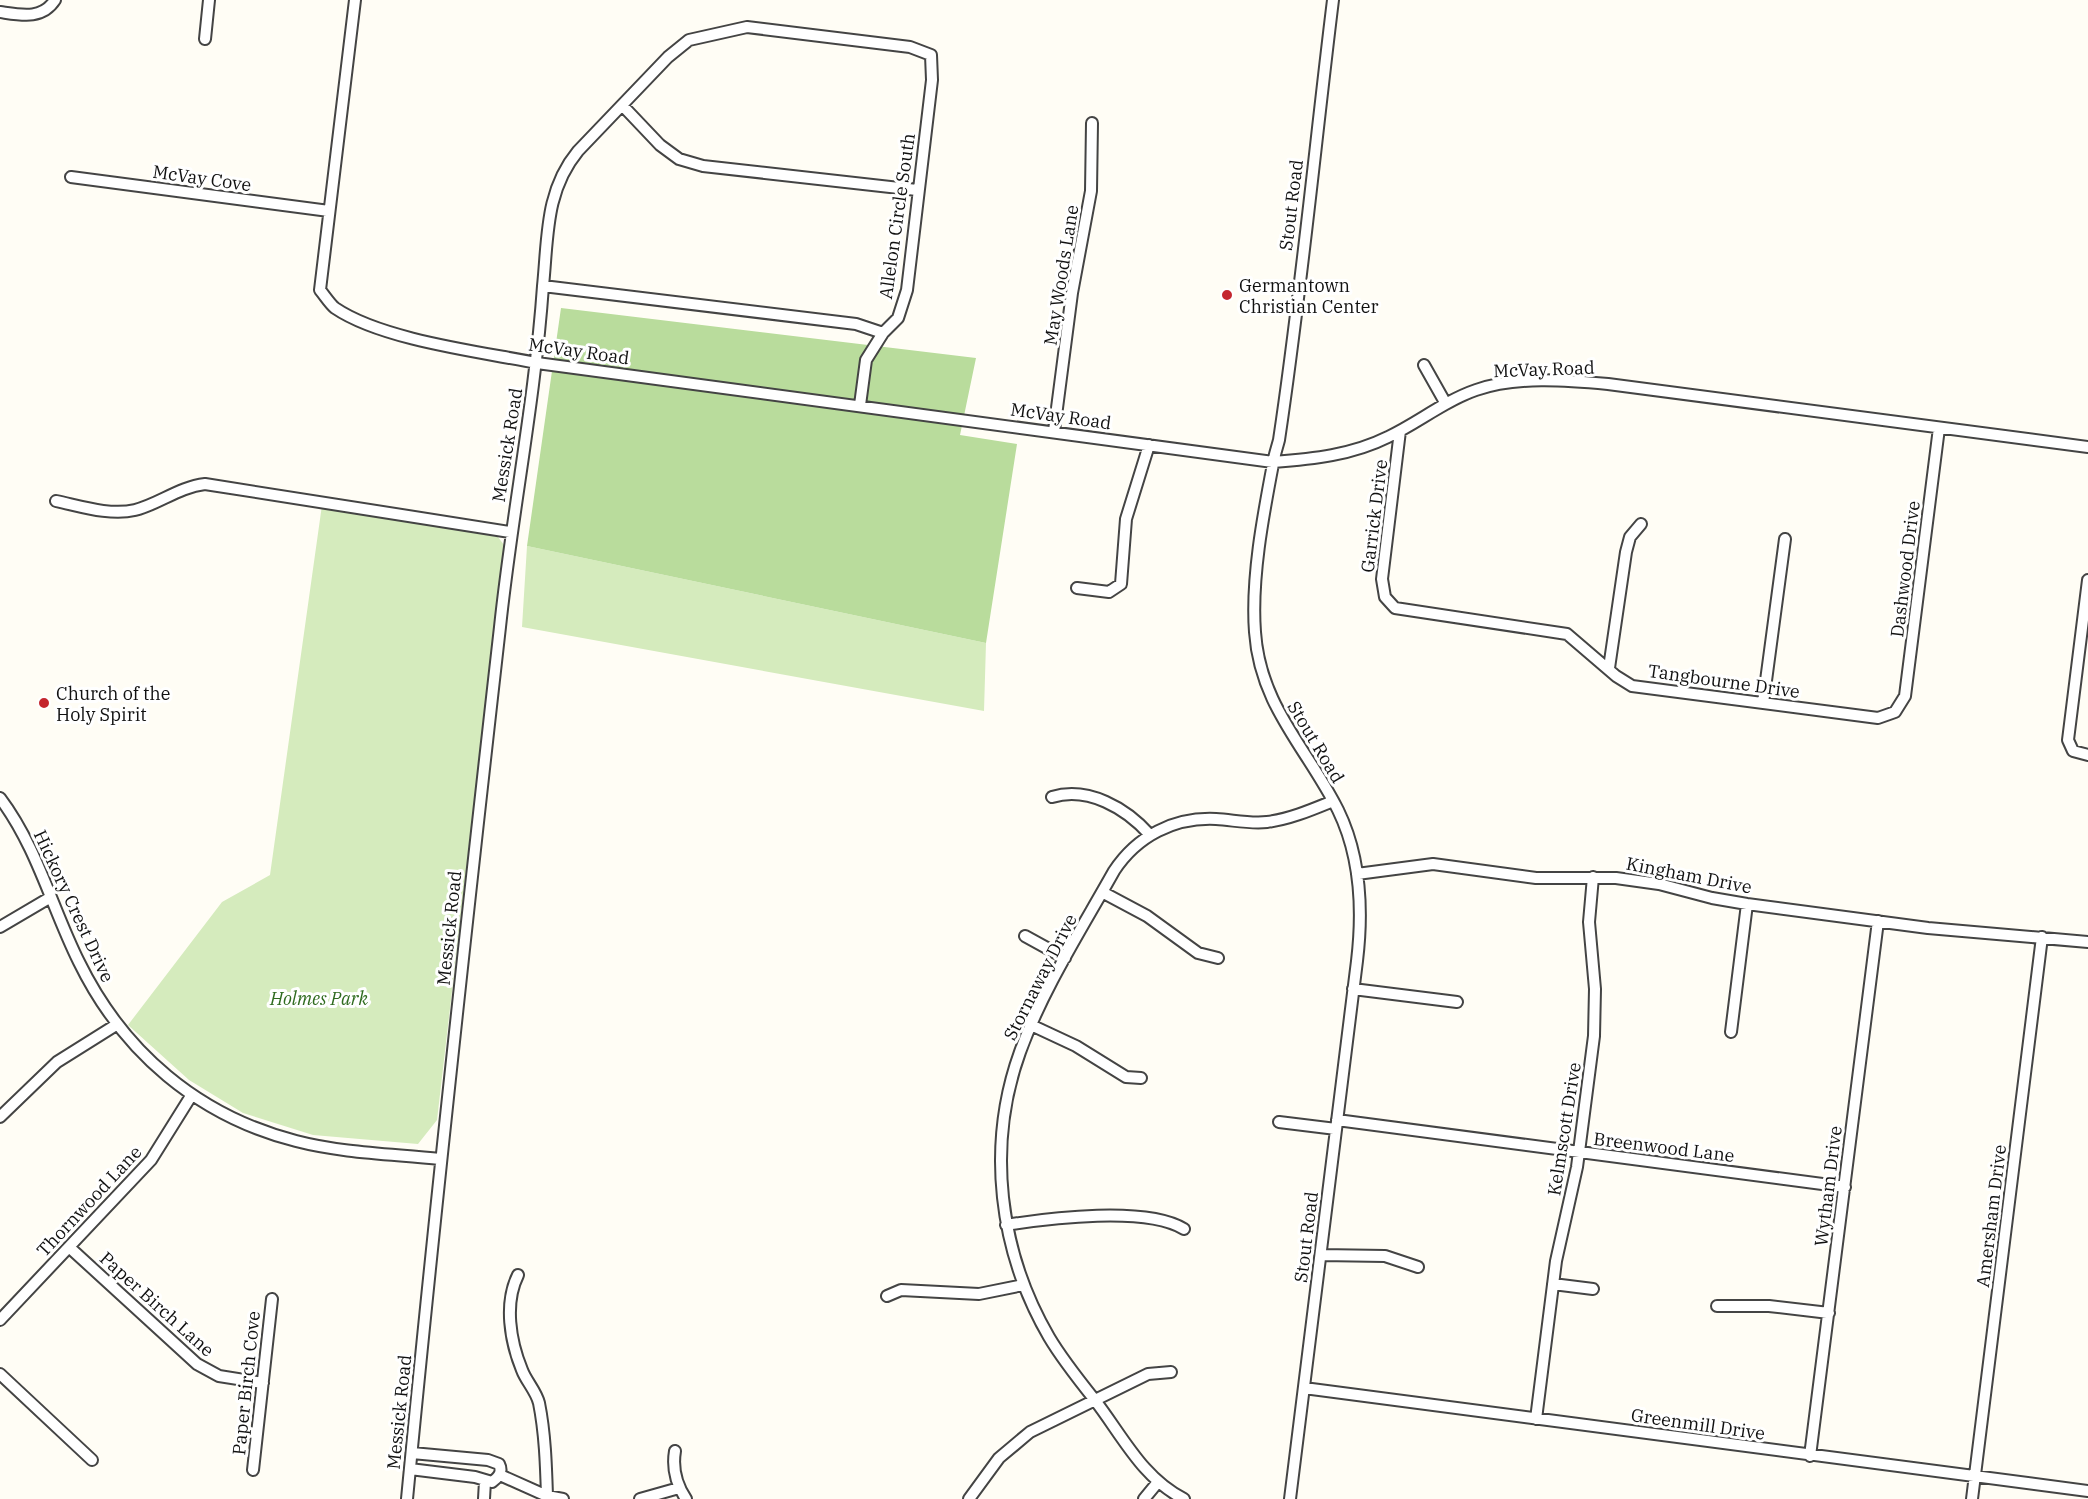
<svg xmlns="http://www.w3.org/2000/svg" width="2088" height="1499" viewBox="0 0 2088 1499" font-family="'IBM Plex Serif',serif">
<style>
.green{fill:#d5ebbd}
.forest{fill:#b9dc9c}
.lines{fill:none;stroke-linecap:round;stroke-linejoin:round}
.minor-casing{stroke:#444;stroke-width:14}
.minor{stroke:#fff;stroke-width:10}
.poi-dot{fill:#c4262e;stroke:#fff;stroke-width:2}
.labels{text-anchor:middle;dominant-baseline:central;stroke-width:6;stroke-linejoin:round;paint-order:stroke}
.street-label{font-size:18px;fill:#111;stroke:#fff}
.poi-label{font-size:18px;fill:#111;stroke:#fff;text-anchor:start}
.park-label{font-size:18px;font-style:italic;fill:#2f6b1f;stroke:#fff}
</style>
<rect width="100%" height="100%" fill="#fffdf5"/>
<path class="green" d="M322,505L498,537L504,545L437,1120L418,1144L313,1135L243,1113L189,1080L128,1025L222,902L270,875Z
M527,546L986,643L984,711L522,627Z"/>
<path class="forest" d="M561,308L976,358L960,435L1017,444L986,643L527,546Z"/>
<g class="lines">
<defs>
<path id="minor" d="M355,0L320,290C325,296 330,304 335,308C382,340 481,352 537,363L1273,462C1313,459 1352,455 1388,437C1418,423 1444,401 1476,390C1516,376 1566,380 1608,384L2088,447
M0,12C21,15 42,20 55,0
M205,39L209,0
M622,105L660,145L679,159L703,166L917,190
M71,177L329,211
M1424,365L1446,404
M860,405L866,360L883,333L898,318L907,290L932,80L931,55L910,47L747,27L689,40L668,57L578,151C545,191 548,237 543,286L856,324L883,333
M1054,431L1072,293L1091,191L1092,123
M1400,431L1382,579L1385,597L1395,608L1567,634L1616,676L1632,686L1878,718L1895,712L1905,696L1939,428
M56,501C80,506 110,516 135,510C159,504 179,487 205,484L510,532
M2088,580L2068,740L2073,751L2088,755
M1077,588L1109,592L1121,584L1126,519L1149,445
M1609,668L1626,552L1630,537L1641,524
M1763,703L1785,539
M1052,797C1088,786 1126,808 1150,835
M0,798C37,847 52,908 79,962C123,1052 198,1116 296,1141C342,1153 393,1154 440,1159
M1357,874L1433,864L1536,878H1616L1659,884L1712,898L1747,904L1928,928L2088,942
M1102,892L1147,916L1198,953L1218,958
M0,927L51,897
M1025,936L1065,958
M1353,989L1457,1002
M1031,1025L1076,1046L1126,1077L1141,1078
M1731,1032L1747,904
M0,1117L57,1062L116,1025
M1337,1120L1845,1187
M1279,1122L1336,1129
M1006,1225C1050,1218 1146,1206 1184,1229
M69,1247L197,1364L219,1376L263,1383
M1321,1255L1385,1256L1418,1267
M518,1275C504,1303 510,1341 522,1370C526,1381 536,1391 539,1403C545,1433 546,1464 547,1496
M1553,1284L1593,1289
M887,1296L901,1290L979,1294L1023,1285
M1717,1306H1769L1829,1313
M0,1320L151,1160L191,1096
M0,1374L92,1460
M1304,1388L2088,1491
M1536,1419L1556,1261L1577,1167L1594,1036L1595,989L1589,922L1593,877
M675,1451C672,1469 676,1484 686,1499
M1810,1456L1878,921
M410,1469L475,1477L492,1482C499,1477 503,1472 499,1464L488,1460L412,1453
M253,1470L272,1299
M500,1475L547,1496L563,1499
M407,1499C435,1208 467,917 500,627C512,513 535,401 543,286
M484,1499L485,1481
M640,1499L679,1488
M969,1499L999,1458L1030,1432L1148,1374L1171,1372
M1144,1499L1158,1482
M1184,1499C1142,1478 1122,1435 1094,1399C1078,1379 1062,1359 1049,1337C999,1251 986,1146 1020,1052C1043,989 1081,930 1114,871C1137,836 1174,817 1216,819C1233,820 1250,824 1267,822C1290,819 1311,810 1333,801
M1290,1499L1357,961C1363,911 1361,857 1338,810C1307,748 1260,706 1255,632C1251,579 1263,516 1273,464C1274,456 1277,448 1279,440C1301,294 1315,146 1333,0
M1972,1499L2042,937"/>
</defs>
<use href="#minor" class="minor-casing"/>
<use href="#minor" class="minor"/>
</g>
<g class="poi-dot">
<circle cx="1227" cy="295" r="6"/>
<circle cx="44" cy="703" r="6"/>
</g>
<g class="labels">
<g class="street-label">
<text transform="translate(202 178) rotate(8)">McVay Cove</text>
<text transform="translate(1291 205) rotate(-83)">Stout Road</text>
<text transform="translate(897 216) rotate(-82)">Allelon Circle South</text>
<text transform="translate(1061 275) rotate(-81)">May Woods Lane</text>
<text transform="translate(579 351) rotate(8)">McVay Road</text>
<text transform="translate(1544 369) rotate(-2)">McVay Road</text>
<text transform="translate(1061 416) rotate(8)">McVay Road</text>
<text transform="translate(507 445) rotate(-81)">Messick Road</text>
<text transform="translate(1374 516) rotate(-83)">Garrick Drive</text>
<text transform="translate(1905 569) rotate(-83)">Dashwood Drive</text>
<text transform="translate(1724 681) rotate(8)">Tangbourne Drive</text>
<text transform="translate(1316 742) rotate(59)">Stout Road</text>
<text transform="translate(1689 875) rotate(11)">Kingham Drive</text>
<text transform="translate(74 906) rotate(65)">Hickory Crest Drive</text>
<text transform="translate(449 928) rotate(-84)">Messick Road</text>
<text transform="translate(1040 977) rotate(-63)">Stornaway Drive</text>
<text transform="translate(1564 1129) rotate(-81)">Kelmscott Drive</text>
<text transform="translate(1664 1147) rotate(7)">Breenwood Lane</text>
<text transform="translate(1828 1186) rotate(-83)">Wytham Drive</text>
<text transform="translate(89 1201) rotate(-47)">Thornwood Lane</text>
<text transform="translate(1991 1216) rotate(-83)">Amersham Drive</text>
<text transform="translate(1306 1237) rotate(-83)">Stout Road</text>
<text transform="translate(157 1304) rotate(42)">Paper Birch Lane</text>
<text transform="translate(246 1383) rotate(-84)">Paper Birch Cove</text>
<text transform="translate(399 1412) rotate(-84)">Messick Road</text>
<text transform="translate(1698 1424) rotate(8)">Greenmill Drive</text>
</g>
<g class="poi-label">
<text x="1239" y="285">Germantown<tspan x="1239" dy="21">Christian Center</tspan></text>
<text x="56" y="693">Church of the<tspan x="56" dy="21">Holy Spirit</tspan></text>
</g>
<g class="park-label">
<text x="319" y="998">Holmes Park</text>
</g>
</g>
</svg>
